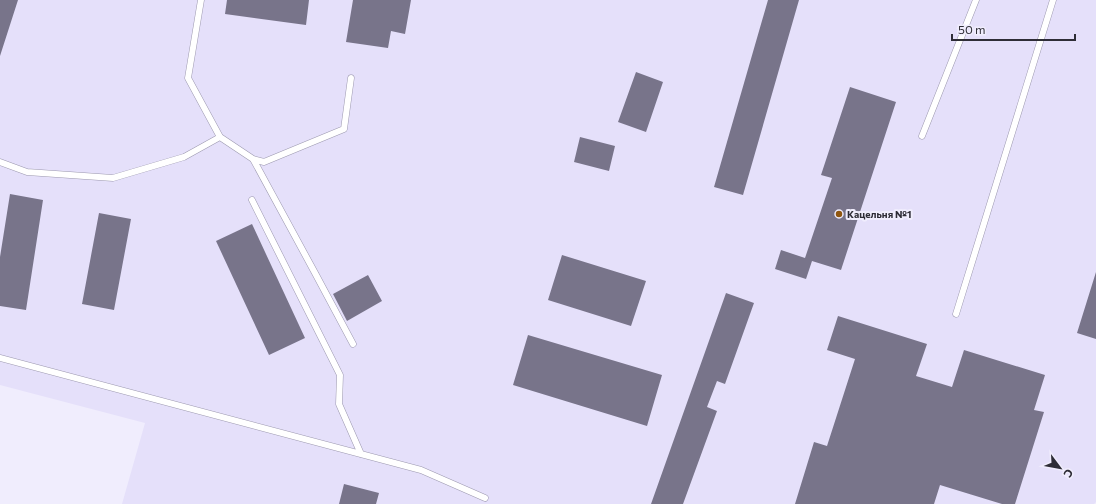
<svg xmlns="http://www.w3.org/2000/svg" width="1096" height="504" viewBox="0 0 1096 504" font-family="Commissioner,sans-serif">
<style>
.built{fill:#e5e0fa}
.building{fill:#78748a}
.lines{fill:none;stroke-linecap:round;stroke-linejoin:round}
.service-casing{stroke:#9c98af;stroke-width:7}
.service{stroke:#fff;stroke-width:6}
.poi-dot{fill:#8f560f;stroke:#f0edfd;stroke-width:1.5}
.labels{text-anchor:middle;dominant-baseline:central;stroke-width:4;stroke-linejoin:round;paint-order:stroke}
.poi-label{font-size:10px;font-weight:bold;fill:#2e2d36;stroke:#f0edfd;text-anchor:start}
</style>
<rect width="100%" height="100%" fill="#f0edfd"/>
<path class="built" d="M0,0H1096V502L1094,504H122L145,423L0,385Z"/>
<path class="building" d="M0,0H18L0,56Z
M227,0H309L306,25L225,14Z
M353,0H411L405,34L391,31L388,48L346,42Z
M768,0H799L743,195L714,187Z
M636,72L663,82L646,132L618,122Z
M850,87L896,102L841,270L812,261L806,279L775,269L781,250L805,258L832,178L821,175Z
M580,137L615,146L609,171L574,162Z
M10,194L43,200L26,310L0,306V257Z
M99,213L131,219L114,310L82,304Z
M252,224L305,338L269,355L216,241Z
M562,255L646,281L631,326L548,300Z
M1096,272V339L1077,333Z
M368,275L382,301L347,321L333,294Z
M726,293L754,303L725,384L717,381L707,407L717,411L683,504H651Z
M838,316L927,344L916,376L952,387L964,350L1045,375L1034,410L1044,412L1015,504H1002L940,485L934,504H795L814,442L827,446L855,359L827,350Z
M528,335L662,375L647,426L513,385Z
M344,484L379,493L376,504H339Z"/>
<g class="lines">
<defs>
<path id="service" d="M201,0L188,78L220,137
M922,136L976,0
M253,159L264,162L344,129L351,78
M0,162L27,172L113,178L184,157L220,137L253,159L315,273L353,344
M252,200L340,375L339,404L361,454
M956,314L1053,0
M0,358L421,470L485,498"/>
</defs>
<use href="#service" class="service-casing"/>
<use href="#service" class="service"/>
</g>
<circle class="poi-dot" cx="839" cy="214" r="4"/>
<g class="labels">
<g class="poi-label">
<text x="847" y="214">Кацельня №1</text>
</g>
</g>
<g transform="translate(1060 468) rotate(122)" stroke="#f0edfd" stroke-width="3" paint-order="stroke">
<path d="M0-3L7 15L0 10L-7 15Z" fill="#2e2d36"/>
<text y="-6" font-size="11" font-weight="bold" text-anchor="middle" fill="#2e2d36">С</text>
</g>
<path d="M952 34v6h123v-6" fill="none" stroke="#2e2d36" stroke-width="2"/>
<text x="958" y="34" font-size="12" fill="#2e2d36" stroke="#f0edfd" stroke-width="3" paint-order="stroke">50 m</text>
</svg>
